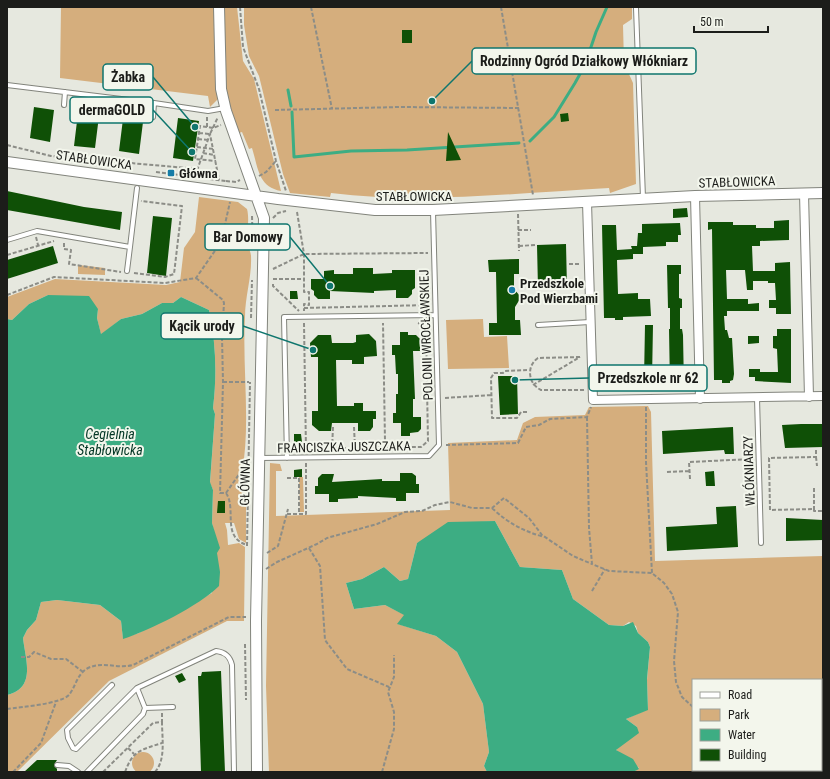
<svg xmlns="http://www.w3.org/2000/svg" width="830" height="779" viewBox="0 0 830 779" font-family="'Roboto Condensed',sans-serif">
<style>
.green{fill:#d5ae7d}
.water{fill:#3dad83}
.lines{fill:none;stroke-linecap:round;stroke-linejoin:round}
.stream{stroke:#3dad83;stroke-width:3}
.building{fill:#0f5006}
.service-casing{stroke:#82847c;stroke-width:6}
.minor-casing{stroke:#82847c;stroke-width:10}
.tertiary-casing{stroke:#82847c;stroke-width:12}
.path{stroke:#8c8d87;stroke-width:2;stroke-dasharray:4 2;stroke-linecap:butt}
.service{stroke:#fff;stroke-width:4}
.minor{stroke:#fff;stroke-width:8}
.tertiary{stroke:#fff;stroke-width:10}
.poi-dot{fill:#167da7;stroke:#f3f6ec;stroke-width:1.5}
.labels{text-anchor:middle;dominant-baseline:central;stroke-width:4;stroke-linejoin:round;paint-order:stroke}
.street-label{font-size:13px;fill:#1c1d1a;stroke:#f3f6ec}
.poi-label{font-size:13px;font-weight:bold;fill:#1c1d1a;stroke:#f3f6ec;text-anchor:start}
.water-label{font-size:14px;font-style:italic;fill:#023524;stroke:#f3f6ec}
.leader{fill:none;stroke:#0f766e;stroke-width:1.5}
.callout-dot{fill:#0f766e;stroke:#f3f6ec;stroke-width:1.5}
.callout{fill:#f3f6ec;stroke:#0f766e;stroke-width:1.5}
.callout-label{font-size:14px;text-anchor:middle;font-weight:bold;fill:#1c1d1a}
</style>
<rect width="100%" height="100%" fill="#e6e8df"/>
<path class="green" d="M61,7H215V77L218,99L210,107L208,96L60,78Z
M224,7H237L243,61L254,79L281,191C258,187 258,167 252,148L249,149L242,132L239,133L229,109L225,91Z
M244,7H632V19L623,25L624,63L633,83L636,184L610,193L609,188C517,193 423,204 331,193L330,197L290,193L283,174L259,76L249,56L244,25Z
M199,197L238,202L247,209C250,221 246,231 248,244C248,248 251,252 251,256C252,277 245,296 245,317C242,368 251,422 242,473H246V543L239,539L234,523H225L227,530L228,545L239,543L245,547L244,621H227L109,681L17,772H7V695C37,688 25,658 23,638L27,630L36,620L41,602L57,600L100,605L121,621L123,638L139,633L212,593L216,540L212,523L213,490L210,483L215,414L213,408C217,376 216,342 209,310L181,297L173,303H162L142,314L121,319L101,335L97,318L98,309L48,295L29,304L12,320L7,319V297L55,279L166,285L180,282L184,248L195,232Z
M78,265L105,268V275L78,274Z
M483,319L484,337L507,336L509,368L448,369L446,320Z
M648,406L651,412L655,561L823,556V772H779V770H821V680H693V770H719L720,772H633L639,768L616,750L637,727L626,719L648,709L647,680L650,647L648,642L638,633L636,626L629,622L623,626L609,625L573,599L562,570L520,567L495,521L482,522L417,543L408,579L400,581L384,567L362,579L346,583L354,609L385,605L405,615L398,624L436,636L457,652L483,704L489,752L484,766L487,772H269L266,686L270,463L280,464L282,471H276V516L450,510L448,443L517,440L523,423L535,417L585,415L589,407Z
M299,477H303L304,512H300Z
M132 763a11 11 0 1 1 22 0a11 11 0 1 1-22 0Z"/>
<path class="water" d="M48,295L89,296L98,309L97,318L101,334L121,319L142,314L162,303H173L181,297L209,310C216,342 217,376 213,408L215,414L210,482L213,490L212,523L220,548L217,553L220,572L219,586C199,606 150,630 123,639L121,621L100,605L57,600L41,602L36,620L27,630L23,638C25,658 37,688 7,695V319L12,320L29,304Z
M495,521L520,567L562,570L573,599L609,625L623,626L633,622L638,633L648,642L650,647L647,679L648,710L626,719L637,727L639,733L616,750L633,759L639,769L633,772H487L484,766L489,752L483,704L457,652L436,636L397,624L404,615L385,605L354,609L346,583L362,579L384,567L400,581L408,579L417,543L448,522Z
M719,770H779V772H720Z"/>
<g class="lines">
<path class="stream" d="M288,90L291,106
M292,112L294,157L351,151L407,150L519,143
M530,141L554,117L575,83L585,65L596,32L607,7"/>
</g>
<path class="building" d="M402,30H412V43H402Z
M34,107L54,110L50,142L30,138Z
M78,113L99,116L95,148L74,146Z
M568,113L569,121L561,122L560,114Z
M178,118L199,121L193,161L173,158Z
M123,119L143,122L139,154L119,151Z
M448,132L461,160L446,161Z
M7,191L84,207L122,212L120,230L7,210Z
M687,208L688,217L673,218V209Z
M153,216L172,218L166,276L147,273Z
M789,220V240L760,241V246H752L753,271H775V263L790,262L791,314H776V308H769V300H776L775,283H768V281H753V290H747L745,270H726L727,299H748V304L759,303V311H727V316H724L725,330H727L729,338H732L734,374L733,380L730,381V383H722V380H714L712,229L708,230V222H733V225H756V228H774V221Z
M680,223L681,235H678V242H666V246L643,247V254H633V259L617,260L618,294L638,293V299H650L651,316L623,317V320H615V318H604L602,225H616L617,250L632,249L631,246H637L638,233H642V224Z
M566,244L567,288H538L537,245Z
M53,246L58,263L7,279V260Z
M519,259V274H514V289L520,296V299L515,307V320H520L521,335H489V323H497L496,272H489L488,260Z
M667,265H681V274H679V298L682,299V308H680V329H682L683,335L684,387H670L669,329H670V308H668Z
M353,268H373V274L392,273V270H415V288L412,290V294L408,298H396V290L374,291V293L330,291V299H318L314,295V291L311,289V279H324V271L334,270V274H353Z
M290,291H297L298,299H290Z
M645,325H653L652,379H644Z
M777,329H791V383L755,381V377H749V369H760V372H778L777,349L773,348V336H777Z
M400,332H408V335H416L420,339V351H413L415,399H413V417H421V429L418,432L410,433V436H401V423H393V413H396V394H398V374H396L395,355H392V345H400Z
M369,334L376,341L377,356L364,357V364H352V360H336L337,406H354V403H363V411H376V419H373V427L370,431H358V423H332L331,431H319L312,425V411H318V357H311L310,343L318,335H331L332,343H353L356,342V335Z
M748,336H759V343L748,344Z
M498,376H517L518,414L500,415Z
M801,424H823V447L785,448L782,425Z
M733,427L734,454H725L724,450L663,454L662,431Z
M294,434H301L302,442H294Z
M302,469V477H294V470Z
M714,471L715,486H706L705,472Z
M400,473H412L416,476V484H419V493H406V501H396V498L358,496V498L338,499V502H329V494H315V486H318V478L322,474H334L332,482L382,479V481H400Z
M218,501H225V513H217Z
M736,506L738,547L667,551L666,527L717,524L716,507Z
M786,518L823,520V540L786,541Z
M221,671L225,772H201L198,676H201L202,672Z
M182,673L186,680L179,683L175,676Z
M37,760H57L54,765L57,769V772H24Z"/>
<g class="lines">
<defs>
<path id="service" d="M636,8L643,198
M7,85L154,103L208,111L225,108
M64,105L65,92
M153,117L154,103
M7,240L37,231L130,247L137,188
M127,271L130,247
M538,325L590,322
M757,398L761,543
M259,458L429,456L439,445L433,211
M287,458L284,317L435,315
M112,685L67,730L68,738L73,748L76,749L137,688
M145,708L173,707
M57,765L69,766L78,772
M87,772L143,714L145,708L137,688L216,651C225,652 230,656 232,665L234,772"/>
<path id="minor" d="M804,193L809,397
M695,196L700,399
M587,202L593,400L823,396"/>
<path id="tertiary" d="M219,7L221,89L226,111L264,218L256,621L257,772
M7,162L278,199L375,210H433L695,196L823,193"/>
</defs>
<use href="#service" class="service-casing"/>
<use href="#minor" class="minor-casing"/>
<use href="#tertiary" class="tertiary-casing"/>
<path class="path" d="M240,7L243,47L259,89L276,161L286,191
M311,7L332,109
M501,7L533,195
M275,110L399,107L520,108
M207,117V127L213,128L221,125
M207,127L200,126L195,159L216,161
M199,133L210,134L218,117
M198,139L208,140
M7,145L51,156L198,169
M197,147L214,149
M203,153L215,155
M156,172L226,181
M195,176L210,134L219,180
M259,176L266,172L276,161
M226,181L236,182L240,180
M297,212L304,254V292H309V305L304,304V311
M518,214L519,251
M252,216L253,252
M273,218L278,213L286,211
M518,230H531
M36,237L38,245
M221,242L252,243
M64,243V249L71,250L69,264L121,272
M519,246L535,245
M7,255L54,241
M569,264H580
M273,269L304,254L428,253
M134,273L165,277L174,274L182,206L141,201
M196,278L223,300L224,303L222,337L223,382L220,493H226L242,470L248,466
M273,279H304
M273,284V286L299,311
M7,295L54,277L165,283L196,278L221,242L230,202
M304,308L429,305
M251,318L252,280
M304,323L306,451
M580,357L538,358C526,366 528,384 541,390H585
M223,382H249
M533,385L580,357
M445,398L491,395
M646,407V462L652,573
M527,412H521L517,418H492L491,378L494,373H503L505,371L527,370
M587,417L589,528L592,564L609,571L652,573L664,583L672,594L678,612L674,661L676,682L682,697L693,707
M354,427L355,448
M385,441L389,444L390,447H421L428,441L426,333L424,325L418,323
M446,445L518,443L526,427L539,425L550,419L587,417L591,407
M379,448L380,443L385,441L383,323
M306,449L390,447
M332,449L333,427
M816,450V457L769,458L770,510L814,509V511H823
M816,457L817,466
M667,472L690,471
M287,478H299V514
M690,479L689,462L753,459
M814,488V509
M226,493C237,509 221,537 247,545
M492,508C508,523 523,531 544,537
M287,514H306V463
M247,546L250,382
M309,548L320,566L325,640L347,669L389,687
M267,553L278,546L288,509
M266,569L277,562L317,544L327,538L377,524L405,512L422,511L435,505L450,502L472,508H492L504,498L529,518L542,535L573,556L592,564
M592,591L605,569
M245,644L246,700
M21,657H29L34,652L51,659H66L83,672
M7,709C21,707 60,704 69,695C76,686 77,674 88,668C103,661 117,669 133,665L229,617H246
M821,727L823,725
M128,748L134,754
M13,772L41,743L56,702
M103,772L153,723L162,722V713
M125,772C133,750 141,750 162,743
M155,772C166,760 162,738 162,722
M382,772L394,729V712L388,692L394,677V655
M814,772L815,770"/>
<use href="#service" class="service"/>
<use href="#minor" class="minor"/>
<use href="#tertiary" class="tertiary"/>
</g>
<g class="poi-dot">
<rect x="167" y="169" width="8" height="8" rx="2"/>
<circle cx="512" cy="290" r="4"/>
</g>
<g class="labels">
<g class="street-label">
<text transform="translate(94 160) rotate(8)">STABŁOWICKA</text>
<text transform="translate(737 182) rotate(-2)">STABŁOWICKA</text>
<text x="414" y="196">STABŁOWICKA</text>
<text transform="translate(426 335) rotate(-92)">POLONII WROCŁAWSKIEJ</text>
<text transform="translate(344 447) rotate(-1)">FRANCISZKA JUSZCZAKA</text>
<text transform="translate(749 471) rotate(-92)">WŁÓKNIARZY</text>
<text transform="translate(245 482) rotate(-89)">GŁÓWNA</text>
</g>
<g class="poi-label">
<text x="179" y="173">Główna</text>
<text x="520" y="283">Przedszkole<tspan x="520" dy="15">Pod Wierzbami</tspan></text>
</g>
<g class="water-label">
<text x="110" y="434">Cegielnia<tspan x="110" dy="16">Stabłowicka</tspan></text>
</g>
</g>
<path class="leader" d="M432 101L472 61M195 127L153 77M192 152L153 110M330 286L290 237M313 350L243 326M515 380L589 378"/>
<g class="callout-dot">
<circle cx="432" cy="101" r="4"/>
<circle cx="195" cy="127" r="4"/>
<circle cx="192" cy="152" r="4"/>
<circle cx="330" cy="286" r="4"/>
<circle cx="313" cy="350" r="4"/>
<circle cx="515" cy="380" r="4"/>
</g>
<g class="callout">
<rect x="472" y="48" width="224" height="26" rx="4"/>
<rect x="103" y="64" width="50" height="26" rx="4"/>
<rect x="70" y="97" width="83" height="26" rx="4"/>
<rect x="205" y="224" width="85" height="26" rx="4"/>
<rect x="161" y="313" width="82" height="26" rx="4"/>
<rect x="589" y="365" width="118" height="26" rx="4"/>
</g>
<g class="callout-label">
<text x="584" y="66">Rodzinny Ogród Działkowy Włókniarz</text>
<text x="128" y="82">Żabka</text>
<text x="112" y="115">dermaGOLD</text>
<text x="248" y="242">Bar Domowy</text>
<text x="202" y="331">Kącik urody</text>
<text x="648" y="383">Przedszkole nr 62</text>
</g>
<rect width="830" height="779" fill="none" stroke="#1c1d1a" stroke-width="16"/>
<rect x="692" y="679" width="130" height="92" fill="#f3f6ec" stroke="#9d9f98"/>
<rect x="700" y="692" width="20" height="6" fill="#ffffff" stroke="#9d9f98"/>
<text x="728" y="699" font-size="12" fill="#1c1d1a">Road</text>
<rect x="700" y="709" width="20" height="12" fill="#d5ae7d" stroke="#9d9f98"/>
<text x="728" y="719" font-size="12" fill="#1c1d1a">Park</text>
<rect x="700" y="729" width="20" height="12" fill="#3dad83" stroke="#9d9f98"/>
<text x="728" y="739" font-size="12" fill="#1c1d1a">Water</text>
<rect x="700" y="749" width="20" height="12" fill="#0f5006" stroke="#9d9f98"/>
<text x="728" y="759" font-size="12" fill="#1c1d1a">Building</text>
<path d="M694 26v6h74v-6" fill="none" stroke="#1c1d1a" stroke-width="2"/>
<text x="700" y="26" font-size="12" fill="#1c1d1a" stroke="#f3f6ec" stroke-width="3" paint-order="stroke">50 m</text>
</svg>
